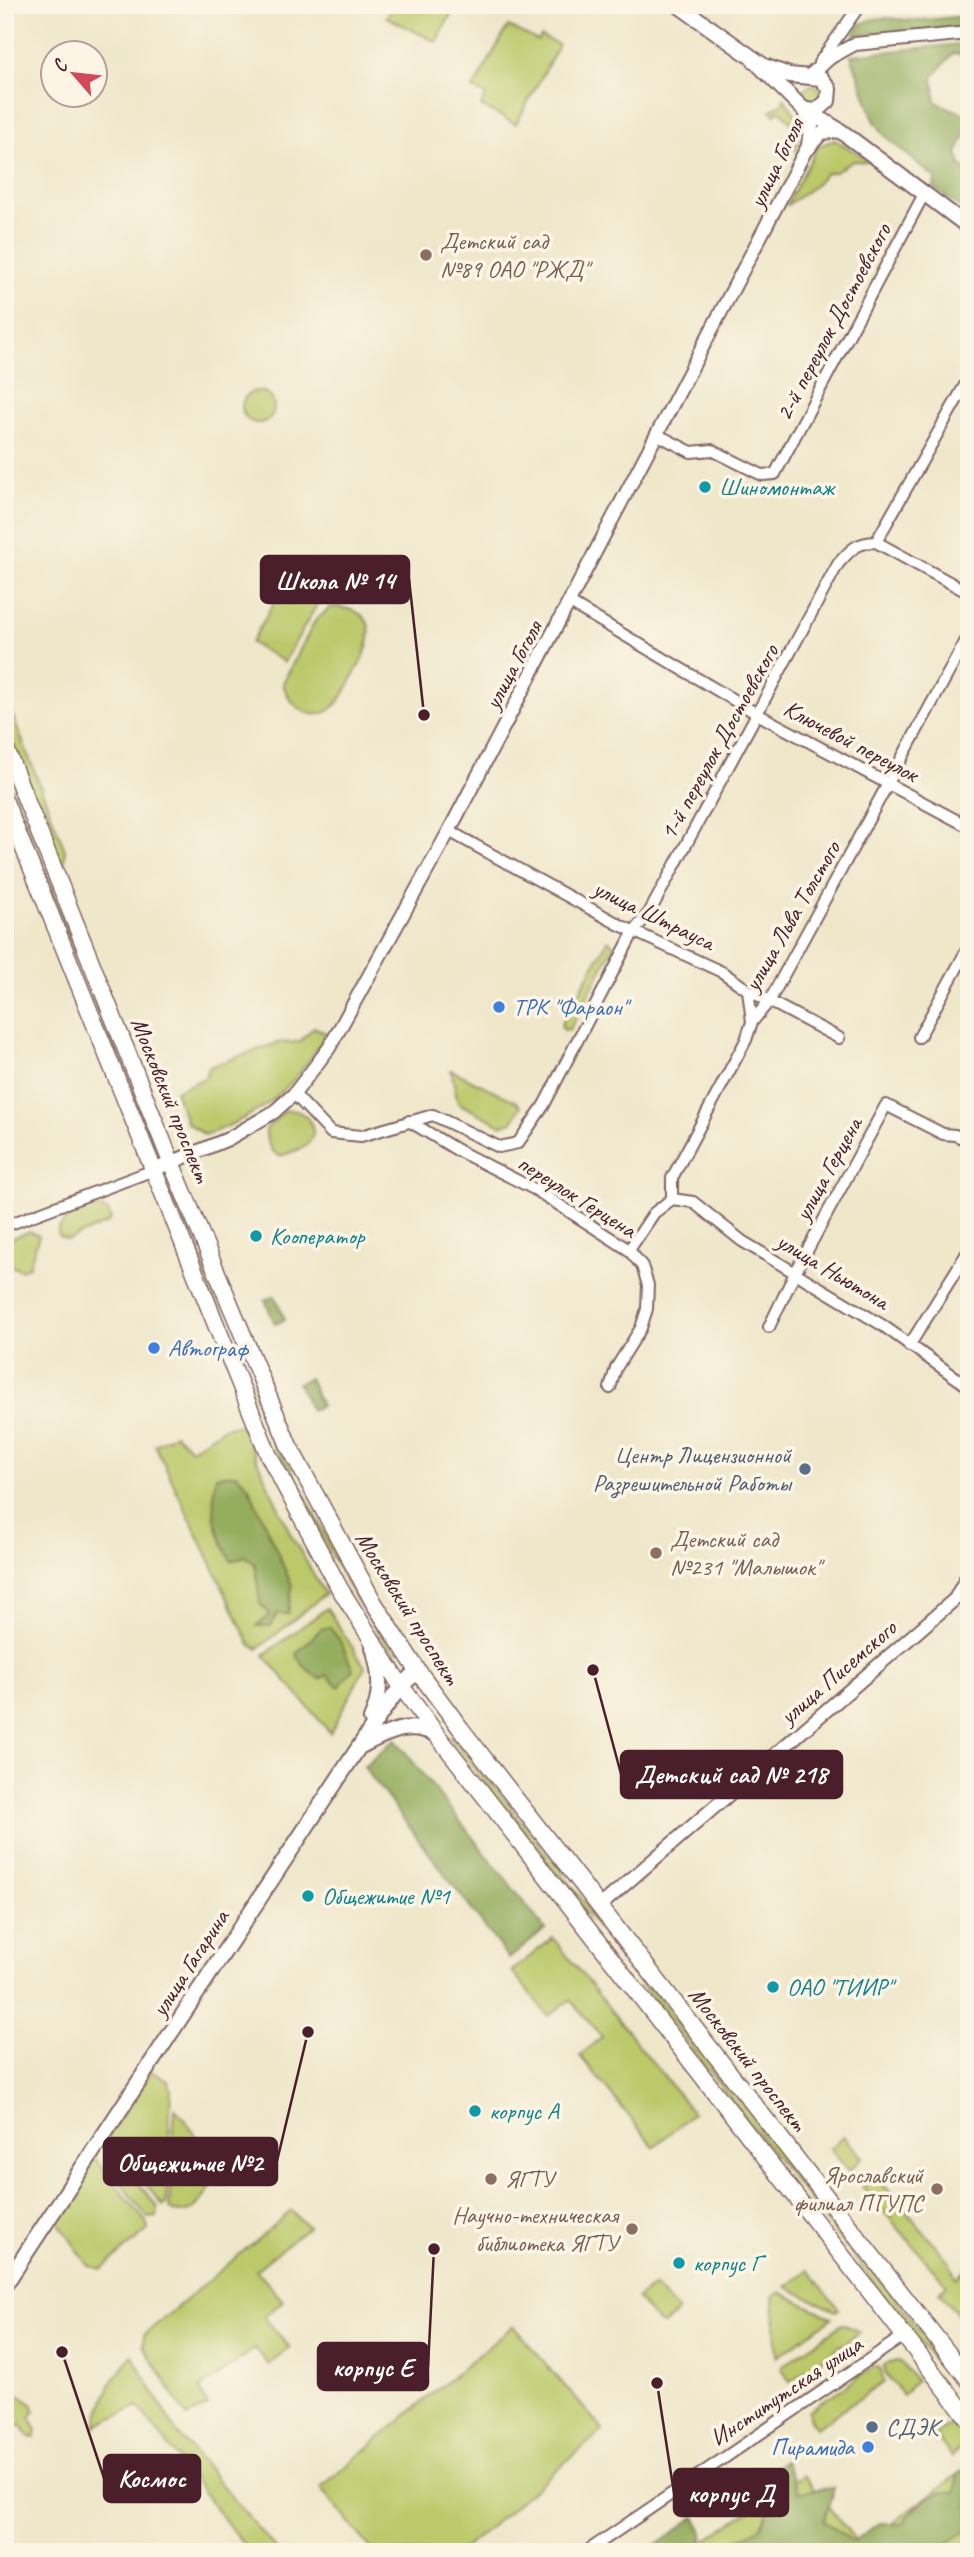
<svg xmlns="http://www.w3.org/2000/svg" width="974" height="2557" viewBox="0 0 974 2557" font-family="Caveat,sans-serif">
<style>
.green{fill:#bbc96b;stroke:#82744b;stroke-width:2}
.forest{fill:#94ad5f;stroke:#6f6645;stroke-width:2}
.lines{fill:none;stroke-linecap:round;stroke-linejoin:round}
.minor-casing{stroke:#836563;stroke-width:14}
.tertiary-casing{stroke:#836563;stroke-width:16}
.secondary-casing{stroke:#836563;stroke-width:18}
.primary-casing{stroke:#836563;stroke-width:19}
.minor{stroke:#fff;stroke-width:10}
.tertiary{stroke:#fff;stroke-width:12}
.secondary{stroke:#fff;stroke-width:14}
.primary{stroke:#fff;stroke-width:16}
.education-dot{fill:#8d6e63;stroke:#fcf5e5;stroke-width:2.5}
.culture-dot{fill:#0f9aa8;stroke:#fcf5e5;stroke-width:2.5}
.shop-dot{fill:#3f7fe0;stroke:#fcf5e5;stroke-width:2.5}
.service-dot{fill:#5c6f8a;stroke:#fcf5e5;stroke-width:2.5}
.labels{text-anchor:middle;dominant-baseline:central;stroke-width:7;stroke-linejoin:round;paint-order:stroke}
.street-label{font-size:24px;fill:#4a1f2b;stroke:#fcf5e5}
.education-label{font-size:24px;fill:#785e54;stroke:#fcf5e5;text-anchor:start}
.culture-label{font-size:24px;fill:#0d838f;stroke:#fcf5e5;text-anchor:start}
.shop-label{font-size:24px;fill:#366cbe;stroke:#fcf5e5;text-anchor:start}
.service-label{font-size:24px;fill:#4e5e75;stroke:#fcf5e5;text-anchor:end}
.leader{fill:none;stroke:#4a1f2b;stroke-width:2.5}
.callout-dot{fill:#4a1f2b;stroke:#fcf5e5;stroke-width:2.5}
.callout{fill:#4a1f2b;stroke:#4a1f2b;stroke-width:2.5}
.callout-label{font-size:26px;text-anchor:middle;font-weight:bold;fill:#fff}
</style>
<rect width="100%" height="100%" fill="#fcf5e5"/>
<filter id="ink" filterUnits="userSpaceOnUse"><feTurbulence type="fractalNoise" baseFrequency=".0143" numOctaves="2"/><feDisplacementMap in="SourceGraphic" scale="14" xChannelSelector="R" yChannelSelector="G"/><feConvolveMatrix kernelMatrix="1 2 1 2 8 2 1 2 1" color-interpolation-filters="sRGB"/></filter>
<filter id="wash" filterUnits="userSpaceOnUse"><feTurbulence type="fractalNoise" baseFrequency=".00686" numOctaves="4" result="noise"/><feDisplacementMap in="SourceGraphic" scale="28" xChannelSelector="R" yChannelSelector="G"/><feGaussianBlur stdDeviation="1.57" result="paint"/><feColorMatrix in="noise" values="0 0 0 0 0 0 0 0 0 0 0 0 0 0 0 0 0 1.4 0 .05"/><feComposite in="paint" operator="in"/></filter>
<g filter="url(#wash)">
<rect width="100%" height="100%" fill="#eee7ca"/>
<path class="green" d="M395,5H456L436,42L386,17Z
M508,26L538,41L541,36L559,45L516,124L481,106L486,95L473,89Z
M803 94a9 9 0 1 1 18 0a9 9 0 1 1-18 0Z
M784,98L802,124L796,150C787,137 803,129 779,110L774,115L771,110L783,103Z
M835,140L872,162L853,161L835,172L826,173L814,186L786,206L818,146Z
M242 407a16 16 0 1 1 32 0a16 16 0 1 1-32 0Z
M293,569L327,587L284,662L251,643Z
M331,607C379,608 375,637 357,669C351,680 346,693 338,702C318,728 288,708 283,683L315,621Z
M10,709L65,850L64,875L5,725V711Z
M5,769L154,1142L150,1143L5,780Z
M608,940L614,946L570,1029L564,1030L561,1025Z
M314,1027L326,1033C294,1089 266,1113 205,1135L187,1123L175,1091L205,1078L209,1067L277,1043L299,1042Z
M451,1070L517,1102L521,1107L512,1122L501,1125L458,1103Z
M292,1110C307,1112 321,1130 307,1144C302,1150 288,1153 280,1156C270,1152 265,1140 266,1129L285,1111Z
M174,1193L281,1450L337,1556L400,1659L398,1663L347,1584L277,1452L170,1195Z
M94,1206L108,1211L111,1218L108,1223L68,1240L59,1236L58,1229L71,1214Z
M30,1231L39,1236L29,1266L21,1270L5,1264V1241Z
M241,1425L291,1535L325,1594L258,1649L250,1645L155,1445L175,1434L191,1449L226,1427Z
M327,1608L365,1667L330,1733L264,1655Z
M454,1735L904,2310L969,2395V2405L450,1738Z
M553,1938L693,2113L654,2147L580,2056L602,2037L570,2000L548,2016L512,1971Z
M151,2071L169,2082L171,2090L166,2204L163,2206L108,2136Z
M175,2108L217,2162C218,2182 192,2228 169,2208Z
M843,2136L862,2157L849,2172L830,2148Z
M95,2158L146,2222L148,2230L102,2269L89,2266L58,2222V2212Z
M122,2164L158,2207L157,2217L148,2218L114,2174Z
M877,2177L948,2260L956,2278L969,2267V2328L939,2292L947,2285L862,2186Z
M291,2211L308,2227L256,2270L283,2301L264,2317L290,2348L269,2365L255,2348L200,2389L208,2406L187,2417L143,2345L144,2335Z
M808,2270L839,2309L836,2311L786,2287Z
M654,2286L678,2311L664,2325L658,2323L637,2298Z
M780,2292L832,2318L777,2357L773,2297Z
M842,2324L860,2332L790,2382L781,2367Z
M513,2326L603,2430L460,2552H374L320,2488Z
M132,2355L176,2431L278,2552H249L138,2406L95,2426L110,2385Z
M896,2361L901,2362L916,2381L903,2395L885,2373L884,2365Z
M875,2366L880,2368L884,2382L816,2428L810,2421L808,2411Z
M5,2386L32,2404L35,2411L30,2417L37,2430L35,2438L29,2437L21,2424L5,2432Z
M953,2422L967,2440L952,2457L935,2435Z
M969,2466V2552H688L803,2475L857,2542L889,2525Z"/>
<path class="forest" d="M966,5H969V28L854,35C863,13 888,18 907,20C923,21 941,18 958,17Z
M969,43V56L953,53L933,77L936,102L969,116V126L957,153L962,167L969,172V214L934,188L935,178L886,137L874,120L851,55Z
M275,1296L285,1320L275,1324L265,1300Z
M309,1378L321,1406L311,1411L298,1383Z
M236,1474L248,1485L292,1586L288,1614H277L271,1626H257L270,1614L260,1604L255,1564L245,1556L231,1561C215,1530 210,1511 216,1476Z
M329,1627L339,1639L353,1669L339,1687L327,1675L319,1679L302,1664L296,1654L321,1629Z
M395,1739L545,1929L509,1959L364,1767Z
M785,2461L799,2492L834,2487L824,2521L853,2542L879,2523H903C916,2505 932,2489 956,2492L957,2476L966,2468L969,2472V2528L936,2552H716L761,2527L768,2508L748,2495L756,2479Z
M695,2517L704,2536L696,2549L699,2552H646Z"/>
</g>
<g filter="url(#ink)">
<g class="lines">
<defs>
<path id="minor" d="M819,63L860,5
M658,435L691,452L712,450L762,475L775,474L924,194
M876,542L969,378
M876,542L969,593
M570,603L759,715L969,827
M449,831L620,925L722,972L748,990L839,1038
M748,990L752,1022
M919,1037L969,946
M294,1094L331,1133L361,1136L433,1115L499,1147L518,1143L544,1105L634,931L649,913L838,564C850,550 857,542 876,542
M409,1121L457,1150L536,1190L629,1250L642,1266L648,1285L647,1309L641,1328L616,1368L610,1388
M672,1199L693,1202L742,1241L882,1325L969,1387
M5,1226L151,1171
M629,1250L654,1213L672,1199V1178L746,1040L752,1022L770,1000L969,635
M769,1327L795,1273L886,1105L943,1134L955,1135L969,1141
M909,1346L969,1250
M586,2552L905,2335"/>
<path id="tertiary" d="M809,76L831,57L855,44L969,33
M809,147L822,133L840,131
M151,1171L228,1139L274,1112L294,1094L329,1048L449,831L811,140
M600,1906L955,1599L969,1573"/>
<path id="secondary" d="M678,5L764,66L789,75L821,78L829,89L828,101L816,111L806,110
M754,60L801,107L842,132L969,227
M804,109L811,126L809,147
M371,1719C382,1695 381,1673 373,1647
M361,1746C387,1733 409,1720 437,1735
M5,2285L380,1715L401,1686L418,1671"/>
<path id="primary" d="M5,747L171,1162L289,1446L374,1603L418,1671L461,1729L969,2380
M5,802L269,1456L340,1589L401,1686L437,1735L969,2419"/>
</defs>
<use href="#minor" class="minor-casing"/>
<use href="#tertiary" class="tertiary-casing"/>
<use href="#secondary" class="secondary-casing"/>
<use href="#primary" class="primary-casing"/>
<use href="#minor" class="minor"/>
<use href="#tertiary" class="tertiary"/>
<use href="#secondary" class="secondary"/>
<use href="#primary" class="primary"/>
</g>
</g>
<g class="education-dot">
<circle cx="426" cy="255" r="7"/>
<circle cx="656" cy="1553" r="7"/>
<circle cx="491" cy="2179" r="7"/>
<circle cx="937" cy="2189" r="7"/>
<circle cx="632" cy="2229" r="7"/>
</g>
<g class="culture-dot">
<circle cx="705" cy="487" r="7"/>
<circle cx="256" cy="1236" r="7"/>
<circle cx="308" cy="1896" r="7"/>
<circle cx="773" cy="1987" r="7"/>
<circle cx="475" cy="2111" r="7"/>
<circle cx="679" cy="2263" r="7"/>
</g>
<g class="shop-dot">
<circle cx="499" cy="1007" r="7"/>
<circle cx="154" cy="1348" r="7"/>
<circle cx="868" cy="2447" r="7"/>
</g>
<g class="service-dot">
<circle cx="805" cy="1469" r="7"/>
<circle cx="872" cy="2427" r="7"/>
</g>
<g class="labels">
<g class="street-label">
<text transform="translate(776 163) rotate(-64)">улица Гоголя</text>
<text transform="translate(833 322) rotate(-62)">2-й переулок Достоевского</text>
<text transform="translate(513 665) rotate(-62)">улица Гоголя</text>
<text transform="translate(851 741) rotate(28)">Ключевой переулок</text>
<text transform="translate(719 742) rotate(-61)">1-й переулок Достоевского</text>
<text transform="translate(654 915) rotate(26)">улица Штрауса</text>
<text transform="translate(792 916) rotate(-60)">улица Льва Толстого</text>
<text transform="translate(171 1100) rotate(68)">Московский проспект</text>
<text transform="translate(828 1169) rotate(-61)">улица Герцена</text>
<text transform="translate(577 1196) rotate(32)">переулок Герцена</text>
<text transform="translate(833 1271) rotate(31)">улица Ньютона</text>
<text transform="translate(408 1608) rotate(58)">Московский проспект</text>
<text transform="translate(838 1672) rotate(-41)">улица Писемского</text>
<text transform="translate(190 1963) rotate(-57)">улица Гагарина</text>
<text transform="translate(748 2059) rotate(52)">Московский проспект</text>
<text transform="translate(786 2391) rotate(-34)">Институтская улица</text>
</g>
<g class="education-label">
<text x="440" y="241">Детский сад<tspan x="440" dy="28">№89 ОАО "РЖД"</tspan></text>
<text x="670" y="1539">Детский сад<tspan x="670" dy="28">№231 "Малышок"</tspan></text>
<text x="923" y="2175" text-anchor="end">Ярославский<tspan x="923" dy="28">филиал ПГУПС</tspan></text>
<text x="505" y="2179">ЯГТУ</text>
<text x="618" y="2215" text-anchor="end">Научно-техническая<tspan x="618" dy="28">библиотека ЯГТУ</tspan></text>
</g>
<g class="culture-label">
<text x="719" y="487">Шиномонтаж</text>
<text x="270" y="1236">Кооператор</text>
<text x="322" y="1896">Общежитие №1</text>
<text x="787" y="1987">ОАО "ТИИР"</text>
<text x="489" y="2111">корпус А</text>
<text x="693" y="2263">корпус Г</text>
</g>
<g class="shop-label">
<text x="513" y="1007">ТРК "Фараон"</text>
<text x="168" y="1348">Автограф</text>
<text x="854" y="2447" text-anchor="end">Пирамида</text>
</g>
<g class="service-label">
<text x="791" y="1455">Центр Лицензионной<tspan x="791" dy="28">Разрешительной Работы</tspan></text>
<text x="886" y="2427" text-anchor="start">СДЭК</text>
</g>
</g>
<path class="leader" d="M424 715L409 579M593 1670L621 1774M308 2032L277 2161M434 2249L428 2367M62 2352L104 2478M657 2383L674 2493"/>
<g class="callout-dot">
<circle cx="424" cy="715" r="7"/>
<circle cx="593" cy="1670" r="7"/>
<circle cx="308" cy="2032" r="7"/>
<circle cx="434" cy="2249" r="7"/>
<circle cx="62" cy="2352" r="7"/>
<circle cx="657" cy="2383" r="7"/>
</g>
<g class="callout">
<rect x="261" y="556" width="148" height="47" rx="7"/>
<rect x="621" y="1751" width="221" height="47" rx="7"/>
<rect x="104" y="2138" width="173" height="47" rx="7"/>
<rect x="318" y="2343" width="110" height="47" rx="7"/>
<rect x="104" y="2455" width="96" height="47" rx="7"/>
<rect x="674" y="2469" width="114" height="47" rx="7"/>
</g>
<g class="callout-label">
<text x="335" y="589">Школа № 14</text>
<text x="731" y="1783">Детский сад № 218</text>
<text x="190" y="2171">Общежитие №2</text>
<text x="373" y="2376">корпус Е</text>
<text x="152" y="2487">Космос</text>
<text x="731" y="2502">корпус Д</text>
</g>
<rect width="974" height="2557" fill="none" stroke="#fcf5e5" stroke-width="28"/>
<g transform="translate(74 74) rotate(298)"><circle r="33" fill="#fcf5e5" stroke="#b59f9b" stroke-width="2"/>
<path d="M0-5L12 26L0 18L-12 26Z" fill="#d1495b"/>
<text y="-10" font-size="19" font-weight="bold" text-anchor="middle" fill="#4a1f2b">С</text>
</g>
</svg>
